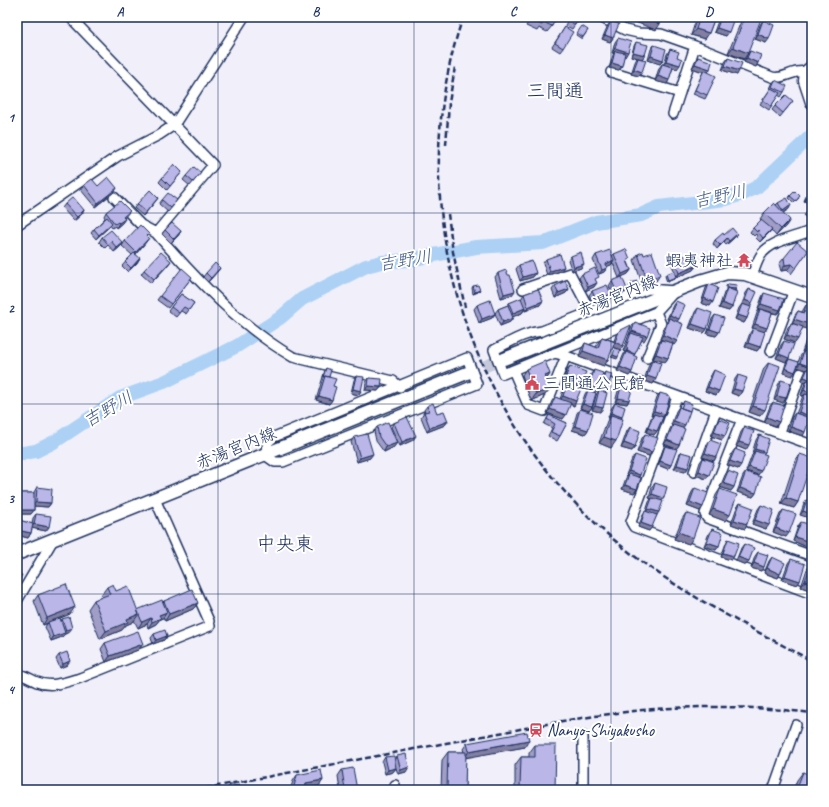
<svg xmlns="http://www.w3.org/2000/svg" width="829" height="807" viewBox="0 0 829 807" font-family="Caveat,'Klee One',sans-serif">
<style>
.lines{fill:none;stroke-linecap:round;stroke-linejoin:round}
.river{stroke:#acd1f5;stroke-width:14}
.major-tunnel{stroke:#c6c9db;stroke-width:12;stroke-dasharray:12 6;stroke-linecap:butt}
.minor-casing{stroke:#1b2f5e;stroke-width:12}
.major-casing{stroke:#1b2f5e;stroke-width:15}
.minor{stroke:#fff;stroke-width:9}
.major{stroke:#fff;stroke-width:12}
.rail{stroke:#1b2f5e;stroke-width:2.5;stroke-dasharray:6 3;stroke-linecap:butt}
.wall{fill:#a09dc7;stroke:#1b2f5e}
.shaded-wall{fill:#827fa2;stroke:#1b2f5e}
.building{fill:#bab6e7;stroke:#1b2f5e}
.grid{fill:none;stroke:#1b2f5e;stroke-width:1;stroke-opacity:0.55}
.labels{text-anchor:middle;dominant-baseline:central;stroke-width:4;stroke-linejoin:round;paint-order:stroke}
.poi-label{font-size:17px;fill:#1b2f5e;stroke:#fff;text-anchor:start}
.street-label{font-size:17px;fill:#1b2f5e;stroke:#fff}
.water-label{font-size:18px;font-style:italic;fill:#3f5884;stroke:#fff}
.quarter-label{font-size:19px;fill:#1b2f5e;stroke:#fff}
.neatline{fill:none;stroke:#1b2f5e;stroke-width:1.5}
.grid-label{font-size:13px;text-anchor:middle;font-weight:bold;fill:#1b2f5e}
</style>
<rect width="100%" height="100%" fill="#f1f0fa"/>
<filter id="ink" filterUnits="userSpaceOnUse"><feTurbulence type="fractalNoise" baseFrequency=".025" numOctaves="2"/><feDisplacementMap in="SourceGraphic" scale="8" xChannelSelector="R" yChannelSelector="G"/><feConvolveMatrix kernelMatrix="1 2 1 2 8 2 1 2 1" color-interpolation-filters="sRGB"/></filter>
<g filter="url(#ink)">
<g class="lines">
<path class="river" d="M17,454L36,451L54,442L120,398L164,382L237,346L280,318L302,299L366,266L382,262L408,260L476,247L543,243L596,222L641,215L659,207L726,199L743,194L757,187L812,135"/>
<path class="major-tunnel" d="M467,373L504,359"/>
<defs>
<path id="minor" d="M70,17L213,165L156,233C195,278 241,327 293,357L393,381L400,387
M600,17L625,30L638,33L661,34L695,46L772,77C785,80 792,69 806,72
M611,72L680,93
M673,114L695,46
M114,197L141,225L156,233
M17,225L118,156L159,135L174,125L244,17
M752,275C755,269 757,261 761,255C772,239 797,238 812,230
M523,289L570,273L590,311
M648,289L675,291L656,312L503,374L494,350C511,342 523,333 542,331Z
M771,351L794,290
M554,353L566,356L812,445
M467,358L477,384L283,462H275L265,455L268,442L274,437Z
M647,358L661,324L656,312
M513,370L528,405L544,411L566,356
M677,397L631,522L634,527L812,594
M742,419L705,514L707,518L812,556
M780,432L801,373
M694,472L716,410
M155,499L209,621
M17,601L53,540
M17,674C25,675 30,679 37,682C51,688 66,682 80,678L210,626
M394,790L395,785
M583,790V736
M773,790L796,725"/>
<path id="major" d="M812,67L806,72L805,81L812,102
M504,359L700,281L727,273L745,274L812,297
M17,554L467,373"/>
</defs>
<use href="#minor" class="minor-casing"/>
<use href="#major" class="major-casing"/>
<use href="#minor" class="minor"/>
<use href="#major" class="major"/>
<path class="rail" d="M463,17C398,208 468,423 624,548C680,593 749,627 812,661
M446,145L449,103L455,67
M448,214L453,252L465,307
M197,790L568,720C597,716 626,711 656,709C708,705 761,707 812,713"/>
</g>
<path class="wall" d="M531,17H554L552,26L547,32L539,28L537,31L526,26Z
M570,17H580L572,29L565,25Z
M606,17H612L610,19Z
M615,17H628L624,22Z
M697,17H715L709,33L705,39L691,35Z
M719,17H728L726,36L714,32L719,18H718Z
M744,17H756L744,59L728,53L742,19Z
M763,20L766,43L755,39L760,25Z
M611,21L613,38L610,42L602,39L608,25Z
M565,27L563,48L560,52L552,47Z
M588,30L582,39L576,35L577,33Z
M618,38L625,57L624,56L619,70L609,68L613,55L614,53H612L615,42Z
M636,42L645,55L642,59V72L639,76L631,74L635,62L637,58L631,56L634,46Z
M654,45L663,60L660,64L648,60L651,49Z
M670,49L677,57V69L673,68L667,84L655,81L659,68L662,64H664L667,54Z
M750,51L756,67L744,62L747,55Z
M698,57L710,69L708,72L707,95L705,99L693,94L703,72L692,68L695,61Z
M728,58L737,75L722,70L725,62Z
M775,80L784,92L781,97L778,95L769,110L760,104L769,91L772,84Z
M793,101L780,117L772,110L775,106Z
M182,172L167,190L159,182L162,178Z
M201,173L190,186L183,180L186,176Z
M812,184V221L804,216L812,204L804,201L809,189Z
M84,185L98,186L117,188L114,192L95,207L81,190Z
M790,196L799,198L794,203L789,198Z
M162,200L174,205L168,212L159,204Z
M155,202L143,216L134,208L137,204Z
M778,203L789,209L783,213L786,226L776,236L771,230L760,242L756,238L757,236L756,234L754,236L750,232L753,228L761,220L760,219L764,213L776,205Z
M65,204L84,210L82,214L74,221L62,208Z
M130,211L124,218L122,223L116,228L115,226L112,228L110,225L96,239L91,233L94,229L105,218L104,216L106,212Z
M165,230L181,231L178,236L171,243L162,234Z
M737,234L734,238L726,245L724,242L717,249L713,244L715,240L724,235Z
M147,236L146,242L136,254L137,263L128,272L122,266L132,255L122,246L125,241Z
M102,237L123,243L120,247L114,252L108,245L105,248L99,242Z
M808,251L791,274L787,270L781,271L779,264L784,258Z
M614,254L628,262L631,270L628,274L619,278L613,263L611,265L607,266V268L604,272L599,274L593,260L596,255L612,256Z
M638,254L656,281L643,286L634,260Z
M571,256L581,268L572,271L568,260Z
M546,259L561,271L547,275L543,263Z
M674,259L687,261L696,266L693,270L677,277L671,263Z
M168,265L151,283L141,274L144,270Z
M519,265L536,273L533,277L520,281L516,269Z
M220,268L217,272L208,282L203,277L206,273Z
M498,273L512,295L501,298L495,277Z
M582,274L596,281L594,287L585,291L579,278Z
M666,274L674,279L667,282L665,276Z
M192,277L168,308L157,300L160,296Z
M612,281L624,293L614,297L609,286Z
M631,283L637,287L631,289L629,285Z
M709,284L710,306L701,303L706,288Z
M728,284L736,289L735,291H734L732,307L729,311L719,308L724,293L726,290V286Z
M473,286L478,292L473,294L472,288Z
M555,286L569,289L566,293L555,298L552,290Z
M749,289L750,307L747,318L744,323L735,319L739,308L742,304L746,293Z
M592,291L611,294L608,298L598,303L592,301L589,295Z
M764,293L780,310L777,314L772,313L767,328L764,332L760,347L757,351L745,347L750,333L753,328H752L757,313L759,309L758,308L762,297Z
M181,294L194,303L186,314L181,311L176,317L168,311Z
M524,294L540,305L525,311V309L522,313L512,317L510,322L500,326L495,313L498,309L508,305L509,303L521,299Z
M676,301L679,319L677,321L674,345L673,344L668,358L665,362L653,359L658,344L661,340L660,339L666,323L668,320L667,319L673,305Z
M477,305L492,318L479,323L474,309Z
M806,305V329L803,327L795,343L784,339L788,327L792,323L795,315L798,311L802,312L803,310Z
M698,308L707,329L704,333L689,328L695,312Z
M715,315L719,332L716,336L707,334L712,319Z
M812,321V395L811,396L810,416L808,418L803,436L788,431L792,417L795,413L796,414L802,398L803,396L801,395L805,383L801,381L806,370L797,367L792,376L783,373L786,363L789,359L798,362L801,355L803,352H802L806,340L809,336H807Z
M635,322L644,341L642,340L634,355L629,376L617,371L623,356L625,352L623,351L632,326Z
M619,331L620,350L613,347L604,366L579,357L581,350L585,343L596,347L598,343L602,337L614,341L616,335Z
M784,341L789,358L786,362L776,358L781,345Z
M652,360L653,384L644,381L649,364Z
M769,362L760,416L749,412L764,368Z
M570,366L581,383L579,387L563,380L567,370Z
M326,368L329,377L333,386L332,400L329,404L316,400L325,370Z
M526,369L550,374L546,380L545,395L531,401L522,375Z
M594,370L598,389L595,392L592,407L589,411L580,408L585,394L587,391V390L591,374Z
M714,370L719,391L716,395L705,391L711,375Z
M605,372L608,386L605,390L599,388L602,376Z
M738,375L742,391L739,396L731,393L735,379Z
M356,376L361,391L358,395L351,393L354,380Z
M369,378L381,387L378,391L365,390L366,382Z
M623,380L629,400L627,404L615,402L620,384Z
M781,380L783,403L774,400L778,385Z
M567,384L576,401L574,406L570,404L563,419L547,413L552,401L555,397L560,399L564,388Z
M599,390L603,408L600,412L592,410L596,395Z
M660,393L665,414L663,417L657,431L654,435L646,432L651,418L653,415H651L657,397Z
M684,401L683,428L679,445L676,449L664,444L670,429L672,426L671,425L676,411L679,407L681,408Z
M773,402L779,422L776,426L764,422L770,406Z
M615,403L622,417L611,448L599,443L607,421L609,418L608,417L612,407Z
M427,406L448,421L445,425L427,432L421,417L424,412H425L424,410Z
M580,409L588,430L585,434L572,430L577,413Z
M549,415L567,423L560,436L557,441L548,436L552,428L544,424Z
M719,419L722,440L711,436L716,424Z
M394,423L413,440L400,446L391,427Z
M377,427L394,447L384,452L376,441L374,431Z
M630,427L635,447L632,451L621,448L627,431Z
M744,428L746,450L736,446L741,432Z
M645,434L649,456L637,452L642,438Z
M759,435L765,452L763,454L758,475L746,471L752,455L754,453H752L756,440Z
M354,437L370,458L357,462L351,442Z
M710,440L716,457L714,461L702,457L707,444Z
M665,446L671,465L668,469L658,465L663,450Z
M735,449L738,469L727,465L732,453Z
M681,452L688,468L685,472L674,469L679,456Z
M800,454L798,502L794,508L781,504L795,461Z
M635,455L640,475L639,477L637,489L634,493L622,489L626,478L627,476L626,475L632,459Z
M703,458L709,475L706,479L696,475L700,462Z
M728,471L734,487L731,491L720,487L725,475Z
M746,472L756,493L753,497L737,492L743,476Z
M655,483L661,501L657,515L649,531L638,527L643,515L646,511L649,502L651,499L649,498L652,487Z
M37,487L51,503L48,507L34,506V510L31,514H17V494L18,493H34V492Z
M695,488L700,511L687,506L692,492Z
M720,489L725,521L709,515L716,495Z
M807,500L812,502L800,515L804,504Z
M740,503L745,529L731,524L737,507Z
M761,505L766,529L752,524L758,509Z
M783,510L786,537L773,532L780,514Z
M686,513L689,544L674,539L682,519Z
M36,514L46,531L32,528L31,533L28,538L17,535V523L19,520L32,524L33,518Z
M801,522L810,542L807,547L793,541L798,526Z
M712,529L719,546L716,550L704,546L709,533Z
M728,539L734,556L731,560L721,557L726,543Z
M744,544L746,565L736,561L741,548Z
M758,552L761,571L751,568L755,556Z
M772,557L780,574L778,578L764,573L769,561Z
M791,559L800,581L797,585L782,580L788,563Z
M812,563V591L801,587L807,569Z
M107,587L116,591L137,611L163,602L164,601L198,603L193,609L165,621L163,617L160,619L156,624L148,628L147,624L138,628L134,620L133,622L126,625L122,630L100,639L88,609L94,600L102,597L101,595Z
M38,595L70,614L43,625L34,601Z
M62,619L69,632L65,634L62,637L51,641L45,627L48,622L61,621Z
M154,634L167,636L164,640L153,644L151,638Z
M105,643L143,644L138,650L106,662L101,649Z
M59,655L67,665L60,668L56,659Z
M467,743L525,747L465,757V790H441L442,760L448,752H464L463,749Z
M535,745L555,790H515V765L521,757H529V753Z
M397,756L406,772L398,774L396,768L393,772L385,774L382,762L385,757L395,760Z
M342,770L357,790H340L338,776Z
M803,772L812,790H793L797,780Z
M297,775L323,780L319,786L305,789V790H290L293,781Z
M230,785L274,790H226Z"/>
<path class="shaded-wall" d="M638,17H642L660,24L656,30L635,22Z
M717,28L729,32L726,36L714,32Z
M696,29L709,33L705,39L691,35Z
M758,34L769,39L766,43L755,39Z
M605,35L613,38L610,42L602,39Z
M733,47L748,53L744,59L728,53Z
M615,48L628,52L625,57L615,53V51L614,53H612Z
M633,52L645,55L642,59L631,56Z
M651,56L663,60L660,64L648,60Z
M747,58L758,63L756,67L744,62Z
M666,61L680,65L677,69L663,65Z
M612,63L622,66L619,70L609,68Z
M695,64L710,69L707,74L704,70L703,72L692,68Z
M725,66L739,71L737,75L722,70Z
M634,69L642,72L639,76L631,74Z
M658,76L669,80L667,84L655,81Z
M117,188L114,192L95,207L98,203Z
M808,195L812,196V204L804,201Z
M158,198L155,202L143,216L146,212Z
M791,205L789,209L780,215L783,211Z
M84,210L82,214L74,221L77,217Z
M125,219L122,223L116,228L119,223Z
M790,220L786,226L776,236L781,229Z
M112,223L109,227L96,239L99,235Z
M772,229L769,233L760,242L763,238Z
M181,231L178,236L171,243L174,239Z
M737,234L734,238L726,245L729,241Z
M149,238L146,242L134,256L136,252Z
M727,238L724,242L717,249L720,245Z
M123,243L120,247L114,252L117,248Z
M140,258L137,263L128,272L131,268Z
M614,260L611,265L603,268L606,264Z
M171,261L168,265L151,283L154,279Z
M584,264L581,268L572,271L574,267Z
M792,264L787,270L781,271L785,265Z
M696,266L693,270L677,277L679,273Z
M564,267L561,271L547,275L550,271Z
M220,268L217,272L208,282L211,278Z
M607,268L604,272L599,274L602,270Z
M631,270L628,274L619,278L622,274Z
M536,273L533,277L520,281L523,277Z
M660,275L656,281L643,286L647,280Z
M676,277L674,279L667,282L668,280Z
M597,283L594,287L585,291L588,287Z
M639,285L637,287L631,289L632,287Z
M727,288L736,289L735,291H726Z
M569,289L566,293L555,298L558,293Z
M627,289L624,293L614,297L617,293Z
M480,290L478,292L473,294L475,292Z
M515,291L512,295L501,298L504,294Z
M611,294L608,298L598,303L592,301L595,297Z
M704,298L713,302L710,306L701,303Z
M745,300L752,303L750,307L742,304Z
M543,301L540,305L525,311L528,307Z
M722,303L732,307L729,311L719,308Z
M761,304L780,310L777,314L758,308Z
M525,308L522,313L510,318L513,313Z
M495,314L492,318L479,323L482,319Z
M670,315L679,319L676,323L667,319Z
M738,315L747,318L744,323L735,319Z
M513,318L510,322L500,326L503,322Z
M794,319L809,324L806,329L792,323Z
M692,324L707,329L704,333L689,328Z
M755,324L767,328L764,332L752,328Z
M710,329L719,332L716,336L707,334Z
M632,331L647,336L644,341L630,335L631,333L629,335Z
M810,332H812V337L810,334L809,336H807Z
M663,335L677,341L674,345L660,339Z
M787,335L798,339L795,343L784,339Z
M615,342L623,346L620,350L612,347Z
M748,343L760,347L757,351L745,347Z
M806,346L812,348V356L804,351L803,352H802Z
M626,347L628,348L626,352L623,351Z
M583,351L608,360L604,366L579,357Z
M627,351L635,354L632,358L625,355Z
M656,354L668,358L665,362L653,359Z
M779,354L789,358L786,362L776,358Z
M613,355L618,357L617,359L611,357Z
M800,363L812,367V372L808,368L806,370L797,367Z
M620,367L632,372L629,376L617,371Z
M785,368L795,372L792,376L783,373Z
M550,374L546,380L545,376Z
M566,376L581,383L579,387L563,380Z
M647,376L656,379L653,384L644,381Z
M804,377L812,380V385L807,380L805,383L801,381Z
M602,384L608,386L605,390L599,388Z
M368,386L381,387L378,391L365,390Z
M589,386L598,389L595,393L587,390Z
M708,387L719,391L716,395L705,391Z
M353,389L361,391L358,395L351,393Z
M550,389L545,395L531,401L536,394Z
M734,389L742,391L739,396L731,393Z
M804,390L812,394V395L810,398L805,394L803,396L801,395Z
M319,396L332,400L329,404L316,400Z
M563,396L576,401L574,406L560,400Z
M777,396L786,398L783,403L774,400Z
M618,398L629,400L627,404L615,402Z
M583,404L592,407L589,411L580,408Z
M595,406L603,408L600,412L592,410Z
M753,406L765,410L760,416L749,412Z
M550,409L566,415L563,419L547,413Z
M654,411L665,414L662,418L654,414L653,415H651Z
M799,412L810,416L807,420L796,416Z
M611,413L622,417L619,421L611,415L609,418L608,417Z
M767,417L779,422L776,426L764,422Z
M448,421L445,425L427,432L430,428Z
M674,421L685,425L682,429L671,425Z
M575,426L588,430L585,434L572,430Z
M791,427L805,432L803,436L788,431Z
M648,428L657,431L654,435L646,432Z
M714,432L725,436L722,440L711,436Z
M416,436L413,440L400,446L402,442Z
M604,437L616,441L611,448L599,443Z
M667,440L679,445L676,449L664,444Z
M739,442L749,445L746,450L736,446Z
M397,443L394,447L384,452L386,447Z
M624,443L635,447L632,451L621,448Z
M640,448L652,452L649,456L637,452Z
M755,449L765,452L762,456L755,451L754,453H752Z
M705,453L716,457L714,461L702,457Z
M373,454L370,458L357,462L360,458Z
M660,461L671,465L668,469L658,465Z
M730,461L741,465L738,469L727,465Z
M677,465L688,468L685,472L674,469Z
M749,467L761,471L758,475L746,471Z
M629,471L640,475L637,479L629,474L627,476L626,475Z
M699,471L709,475L706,479L696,475Z
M723,483L734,487L731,491L720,487Z
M625,485L637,489L634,493L622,489Z
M740,488L756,493L753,497L737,492Z
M652,494L664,498L661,502L649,498Z
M786,498L798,502L794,508L781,504Z
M36,502L51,503L48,507L33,506Z
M690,502L703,507L700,511L687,506Z
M648,509L659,512L656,516L645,513Z
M713,509L730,515L725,521L709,515Z
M18,510H34L31,514H17V511Z
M803,511L812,514V519L800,515Z
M734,520L747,524L745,529L731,524Z
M755,520L769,525L766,529L752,524Z
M641,523L652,527L649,531L638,527Z
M34,524L49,527L46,531L31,528Z
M776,528L789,533L786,537L773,532Z
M17,530L31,533L28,538L17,535Z
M679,532L693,538L689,544L674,539Z
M795,537L810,542L807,547L793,541Z
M707,542L719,546L716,550L704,546Z
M723,553L734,556L731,560L721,557Z
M738,557L749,561L746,565L736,561Z
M754,563L764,567L761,571L751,568Z
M767,568L780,574L778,578L764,573Z
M785,576L800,581L797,585L782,580Z
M805,581L812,583V591L801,587Z
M198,603L193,609L165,621L169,614Z
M75,607L70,614L43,625L47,618Z
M167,612L163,618L160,619L156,624L148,628L152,622L159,615Z
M139,614L133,622L126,625L122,630L100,639L106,631L127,619Z
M151,618L147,624L138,628L142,622Z
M72,628L69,632L65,634L62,637L51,641L53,637L64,633L66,630Z
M167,636L164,640L153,644L156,640Z
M143,644L138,650L106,662L110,656Z
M70,661L67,665L60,668L63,664Z
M529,740L525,747L465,758L469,751Z
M409,767L406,772L398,774L401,770Z
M396,768L393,772L385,774L388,770Z
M323,780L319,786L302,789L306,783Z
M520,788H530L529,790H519Z"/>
<path class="building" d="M532,17H554L556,18L552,26L543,22L542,25L531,20Z
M570,17H580L575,25L568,20Z
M642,17H662L660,24Z
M700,17H715L709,33L696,29Z
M721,17H725L733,21L729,32L717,28Z
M745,17H756L761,19L748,53L733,47Z
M763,20L774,25L769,39L758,34Z
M611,21L619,24L613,38L605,35Z
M582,26L588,30L583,37L577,33Z
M565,27L573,32L563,48L555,43Z
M618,38L631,42L628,52L615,48Z
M636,42L648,45L645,55L633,52Z
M654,45L666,49L663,60L651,56Z
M670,49L679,52L677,57L682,59L680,65L666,61Z
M615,51L625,53L622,66L612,63Z
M750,51L761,55L758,63L747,58Z
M698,57L712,62L710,69L695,64Z
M638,58L646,60L642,72L634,69Z
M728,58L742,63L739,71L725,66Z
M662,64L673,67L669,80L658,76Z
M704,70L716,76L707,95L695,90Z
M775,80L787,86L784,92L772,87Z
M771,88L780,93L771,106L763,100Z
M786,95L793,101L783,113L775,106Z
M174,164L182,172L170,186L162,178Z
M194,167L201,173L193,182L186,176Z
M108,177L117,188L98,203L84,185L92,179L98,186Z
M812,185V196L808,195Z
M150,190L158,198L146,212L137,204Z
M795,191L800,196L796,201L790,196Z
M168,193L177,200L171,208L162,200Z
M73,197L84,210L77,217L65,204Z
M787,198L791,205L783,211L778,203Z
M120,201L130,211L123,217L125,219L119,223L118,222L115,224L106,212Z
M774,203L790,220L781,229L764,213Z
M812,204V215L807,211Z
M107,217L112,223L99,235L94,229Z
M761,220L772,229L763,238L759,233L760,232L758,230L757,232L753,228Z
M172,223L181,231L174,239L165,230Z
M140,225L149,234L147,236L149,238L136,252L125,241Z
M732,228L737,234L729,241L727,238L720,245L715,240L723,233L724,235Z
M111,230L123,243L117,248L111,241L108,244L102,237Z
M797,242L808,251L796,268L792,264L785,265L784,258Z
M626,249L630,259L627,261L631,270L622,274L614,254Z
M610,250L614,260L606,264L607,268L602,270L596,255Z
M161,252L171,261L154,279L144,270Z
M581,252L584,264L574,267L571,256Z
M643,252L644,255L652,252L660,275L647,280L638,254Z
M134,253L140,258L131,268L125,262Z
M560,254L564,267L550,271L546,259Z
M684,255L687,261L692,258L696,266L679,273L674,259Z
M532,261L536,273L523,277L519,265Z
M215,263L220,268L211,278L206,273Z
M182,268L192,277L171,304L160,296Z
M595,268L599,277L595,279L597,283L588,287L582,274Z
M506,270L508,275H510L515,291L504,294L498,273Z
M674,271L676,277L668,280L666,274Z
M622,277L627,289L617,293L612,281Z
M565,281L569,289L558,293L555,286Z
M637,281L639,285L632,287L631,283Z
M709,284L718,288L713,302L704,298Z
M728,284L737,285L736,289L727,288Z
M478,285L480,290L475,292L473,286Z
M607,285L611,294L601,298L595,297L592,291Z
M727,288L737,292L732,307L722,303Z
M538,289L543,301L528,307L524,294Z
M749,289L757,292L752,303L745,300Z
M764,293L784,299L780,310L761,304Z
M181,294L194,303L189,310L184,307L179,313L171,307Z
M521,298L525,308L513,313L509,303Z
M490,300L495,314L482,319L477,305Z
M676,301L685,305L679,319L670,315Z
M742,304L751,307L747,318L738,315Z
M508,305L513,318L503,322L498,309Z
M806,305L812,307V316L809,324L794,319L798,311L804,313Z
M698,308L712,313L707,329L692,324Z
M760,309L772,313L767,328L755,324Z
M715,315L724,318L719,332L710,329Z
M669,318L683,324L677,341L663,335Z
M635,322L650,328L647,336L632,331Z
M791,323L803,327L798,339L787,335Z
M631,325L623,346L615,342L619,331Z
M812,325V332H810Z
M753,328L765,332L760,347L748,343Z
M631,333L643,337L635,354L627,351L628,348L626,347Z
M810,334L812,335V348L806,346Z
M602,337L615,342L608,360L583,351L585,343L598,348Z
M661,340L673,343L668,358L656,354Z
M784,341L794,344L789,358L779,354Z
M615,348L621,350L618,357L613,355Z
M804,351L812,354V367L800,363Z
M626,352L637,357L632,372L620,367Z
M789,359L799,362L795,372L785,368Z
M652,360L661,363L656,379L647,376Z
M545,361L550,374L545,376L550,389L536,394L526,369Z
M769,362L780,366L765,410L753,406Z
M570,366L586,372L581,383L566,376Z
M326,368L331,370L329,377L325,376L323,377Z
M808,368L812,370V380L804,377Z
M594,370L603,373L598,389L589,386Z
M714,370L725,375L719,391L708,387Z
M605,372L612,374L608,386L602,384Z
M738,375L747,378L742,391L734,389Z
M325,376L336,379L333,386L336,387L332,400L319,396Z
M356,376L364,377L361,391L353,389Z
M369,378L382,379L381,387L368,386Z
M623,380L634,383L629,400L618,398Z
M781,380L791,383L786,398L777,396Z
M807,380L812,382V394L804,390Z
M567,384L581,389L576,401L563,396Z
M588,390L596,393L592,407L583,404Z
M599,390L607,393L603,408L595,406Z
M660,393L670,396L665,414L654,411Z
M805,394L812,396V409L810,416L799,412Z
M555,397L571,403L566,415L550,409Z
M684,401L692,404L690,411L681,408Z
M773,402L784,406L779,422L767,417Z
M433,403L437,413L444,411L448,421L430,428L424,412L429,411L427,406Z
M615,403L625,407L622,417L611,413Z
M679,407L690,411L685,425L674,421Z
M580,409L593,413L588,430L575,426Z
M795,413L810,418L805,432L791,427Z
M654,414L663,417L657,431L648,428Z
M549,415L567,423L560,436L551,432L555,424L547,419Z
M611,415L623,419L616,441L604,437Z
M407,417L416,436L402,442L394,423Z
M719,419L730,423L725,436L714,432Z
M388,422L397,443L386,447L379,437L377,427Z
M673,425L685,429L679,445L667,440Z
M630,427L640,431L635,447L624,443Z
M744,428L754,431L749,445L739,442Z
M367,434L373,454L360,458L354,437Z
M645,434L658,438L652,452L640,448Z
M759,435L769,439L765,452L755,449Z
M710,440L721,444L716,457L705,453Z
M665,446L677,449L671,465L660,461Z
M735,449L745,453L741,465L730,461Z
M755,451L767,455L761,471L749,467Z
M681,452L692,455L688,468L677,465Z
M800,454L812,458V460L798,502L786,498Z
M635,455L646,459L640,475L629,471Z
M703,458L714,462L709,475L699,471Z
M728,471L738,475L734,487L723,483Z
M746,472L761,477L756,493L740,488Z
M629,474L641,478L637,489L625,485Z
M655,483L667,487L664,498L652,494Z
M37,487L52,489L51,503L36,502Z
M695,488L708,493L703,507L690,502Z
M720,489L737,495L730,515L713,509Z
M18,493H34V510H18Z
M652,498L663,501L659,512L648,509Z
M807,500L812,502V514L803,511Z
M740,503L753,508L747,524L734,520Z
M761,505L774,510L769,525L755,520Z
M783,510L796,514L789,533L776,528Z
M645,511L657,515L652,527L641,523Z
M686,513L700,518L693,538L679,532Z
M36,514L51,516L49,527L34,524Z
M19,520L33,524L31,533L17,530Z
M801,522L812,525V536L810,542L795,537Z
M712,529L723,533L719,546L707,542Z
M728,539L739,543L734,556L723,553Z
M744,544L754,548L749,561L738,557Z
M758,552L768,555L764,567L754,563Z
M772,557L785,563L780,574L767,568Z
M791,559L805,564L800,581L785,576Z
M812,563V583L805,581Z
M17,573L22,575L17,585Z
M66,584L75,607L47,618L38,595Z
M113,584L116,591L128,586L139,614L127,619L128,622L106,631L94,600L110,594L107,587Z
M192,589L198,603L169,614L164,601Z
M162,600L167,612L159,615L161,618L152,622L151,618L142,622L137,610Z
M69,617L72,628L66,630L62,619Z
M60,618L65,633L53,637L48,622Z
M165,630L167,636L156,640L154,634Z
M138,631L143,644L110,656L105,643Z
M67,652L70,661L63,664L59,655Z
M527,732L529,740L469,751L467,743Z
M535,745H556L555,790H530V788H520L521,757H535Z
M448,752H466L465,790H447Z
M406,754L409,767L401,770L397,756Z
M394,756L396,768L388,770L385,757Z
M353,768L357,790H345L342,770Z
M321,770L323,780L306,783L305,790H293L297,775Z
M803,772L812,776V790H796Z
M230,785L274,788V790H229Z"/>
</g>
<path class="grid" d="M218,17V790M414,17V790M611,17V790M17,213H812M17,404H812M17,594H812"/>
<defs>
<symbol id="temple-bare" viewBox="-9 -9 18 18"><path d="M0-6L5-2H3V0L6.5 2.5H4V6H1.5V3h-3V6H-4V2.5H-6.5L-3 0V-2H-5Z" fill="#d1495b" stroke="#fff" stroke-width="2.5" paint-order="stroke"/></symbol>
<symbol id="civic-bare" viewBox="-9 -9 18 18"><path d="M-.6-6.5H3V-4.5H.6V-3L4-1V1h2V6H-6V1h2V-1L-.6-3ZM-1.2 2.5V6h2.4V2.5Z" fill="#d1495b" stroke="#fff" stroke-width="2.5" paint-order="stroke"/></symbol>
<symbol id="station-bare" viewBox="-9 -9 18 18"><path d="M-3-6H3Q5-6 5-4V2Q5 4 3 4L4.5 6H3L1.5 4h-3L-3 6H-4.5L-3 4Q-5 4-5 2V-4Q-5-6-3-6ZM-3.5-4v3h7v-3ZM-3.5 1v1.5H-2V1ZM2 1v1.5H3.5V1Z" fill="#d1495b" stroke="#fff" stroke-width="2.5" paint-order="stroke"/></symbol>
</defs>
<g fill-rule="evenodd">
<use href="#temple-bare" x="734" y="250" width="20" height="20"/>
<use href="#civic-bare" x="522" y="373" width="20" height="20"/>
<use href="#station-bare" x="526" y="720" width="20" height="20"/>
</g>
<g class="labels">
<g class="poi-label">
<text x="733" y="260" text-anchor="end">蝦夷神社</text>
<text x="543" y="383">三間通公民館</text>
<text x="547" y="730">Nanyo-Shiyakusho</text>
</g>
<g class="street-label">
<text transform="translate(617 296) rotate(-22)">赤湯宮内線</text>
<text transform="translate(236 448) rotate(-22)">赤湯宮内線</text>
</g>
<g class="water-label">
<text transform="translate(720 196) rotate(-12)">吉野川</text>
<text transform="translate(405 260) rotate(-9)">吉野川</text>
<text transform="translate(108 409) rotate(-30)">吉野川</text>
</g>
<g class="quarter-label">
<text x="555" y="91">三間通</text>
<text x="285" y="544">中央東</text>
</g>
</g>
<rect width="829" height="807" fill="none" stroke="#fff" stroke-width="44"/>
<rect x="22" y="22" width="785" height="763" class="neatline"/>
<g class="grid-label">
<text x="120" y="16">A</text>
<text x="316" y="16">B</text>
<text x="513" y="16">C</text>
<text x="709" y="16">D</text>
<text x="11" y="122">1</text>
<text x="11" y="313">2</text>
<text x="11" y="503">3</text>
<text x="11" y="694">4</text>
</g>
</svg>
